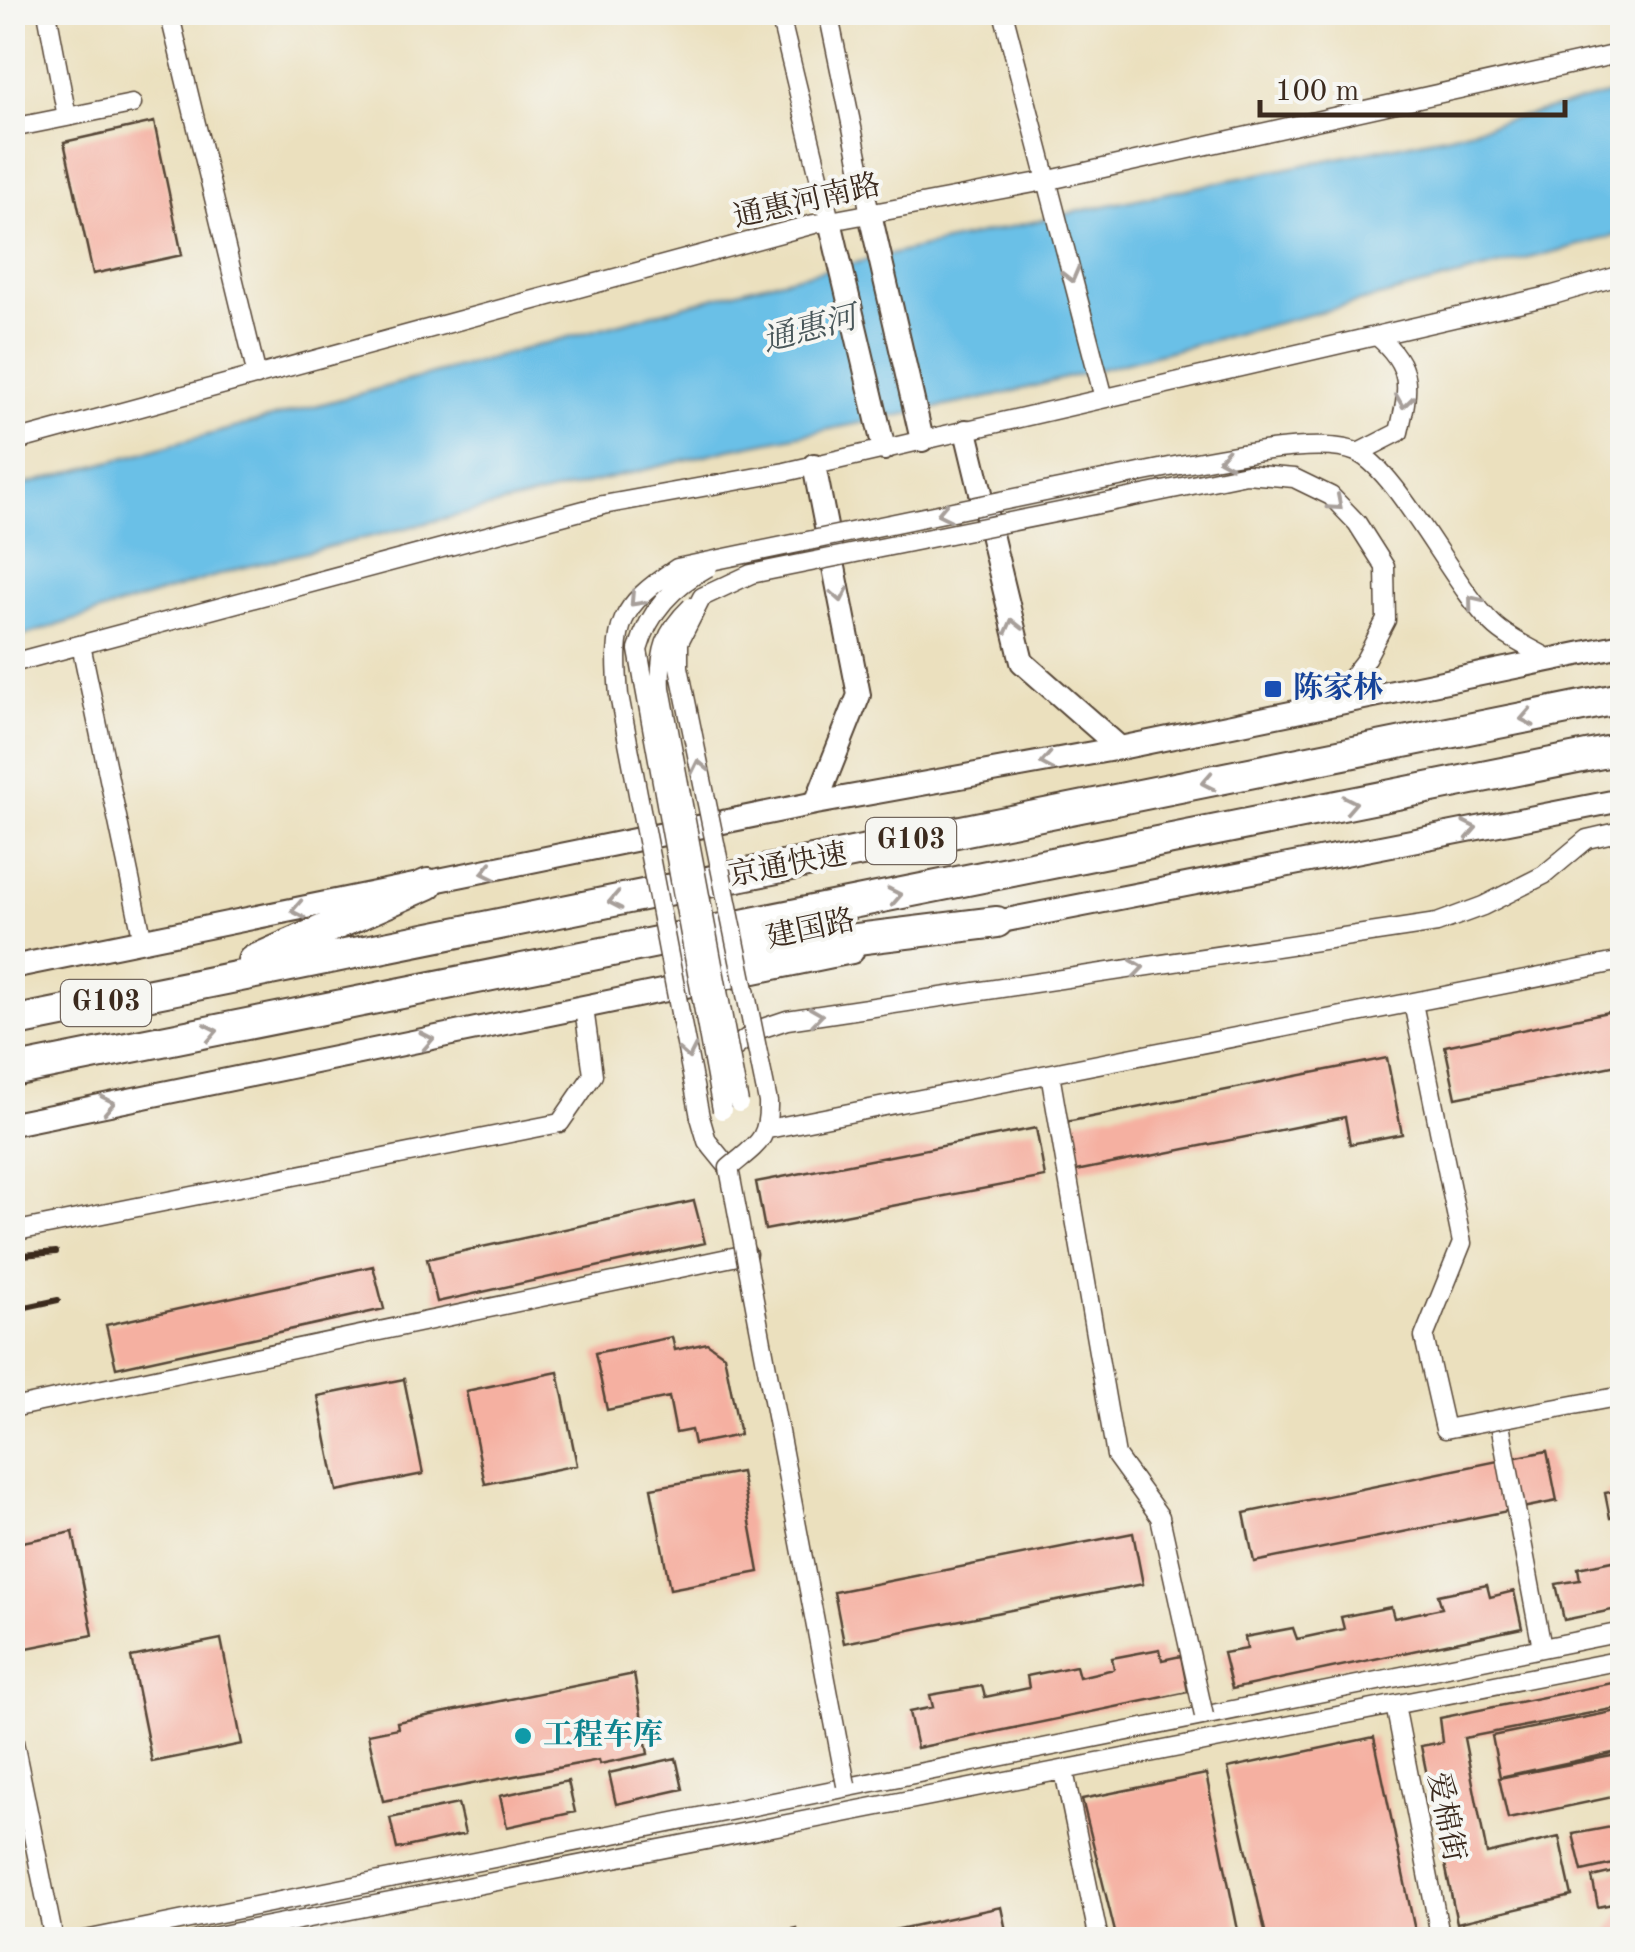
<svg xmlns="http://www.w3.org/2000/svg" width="1635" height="1952" viewBox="0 0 1635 1952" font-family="'Old Standard TT','Noto Serif SC',serif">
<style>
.water{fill:#6ac0e7;stroke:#527582;stroke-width:2.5}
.building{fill:#f5b0a1}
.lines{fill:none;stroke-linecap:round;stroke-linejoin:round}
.street-casing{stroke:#554536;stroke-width:21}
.secondary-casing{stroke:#554536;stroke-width:26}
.highway-casing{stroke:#554536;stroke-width:34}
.street{stroke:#fff;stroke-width:18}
.secondary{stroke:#fff;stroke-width:22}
.highway{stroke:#fff;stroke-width:30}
.rail{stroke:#3b2a1e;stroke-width:6}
.street-bridge-casing{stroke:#554536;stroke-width:21;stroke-linecap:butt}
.street-bridge{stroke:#fff;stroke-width:18}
.oneway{stroke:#a79f9a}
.transit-dot{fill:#1a4fb4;stroke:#f6f6f2;stroke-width:4}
.culture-dot{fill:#0f9aa8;stroke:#f6f6f2;stroke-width:4}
.labels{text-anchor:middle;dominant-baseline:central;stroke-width:8;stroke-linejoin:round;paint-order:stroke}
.shield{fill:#f6f6f2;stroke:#73675e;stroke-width:2.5}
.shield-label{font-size:28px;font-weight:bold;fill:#3b2a1e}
.street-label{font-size:30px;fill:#3b2a1e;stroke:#f6f6f2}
.transit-label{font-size:30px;font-weight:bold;fill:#164399;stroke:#f6f6f2;text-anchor:start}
.culture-label{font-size:30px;font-weight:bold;fill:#0d838f;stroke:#f6f6f2;text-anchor:start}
.water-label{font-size:32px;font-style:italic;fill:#49575a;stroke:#f6f6f2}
</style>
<rect width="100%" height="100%" fill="#f6f6f2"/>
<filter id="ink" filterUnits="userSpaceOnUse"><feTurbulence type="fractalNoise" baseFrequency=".01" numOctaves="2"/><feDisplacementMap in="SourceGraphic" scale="20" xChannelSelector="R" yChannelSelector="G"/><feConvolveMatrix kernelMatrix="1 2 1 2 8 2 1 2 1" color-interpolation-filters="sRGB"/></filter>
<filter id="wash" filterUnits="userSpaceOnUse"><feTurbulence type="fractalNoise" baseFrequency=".0048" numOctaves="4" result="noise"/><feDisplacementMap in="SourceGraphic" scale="40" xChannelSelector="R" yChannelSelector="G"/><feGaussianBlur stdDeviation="2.25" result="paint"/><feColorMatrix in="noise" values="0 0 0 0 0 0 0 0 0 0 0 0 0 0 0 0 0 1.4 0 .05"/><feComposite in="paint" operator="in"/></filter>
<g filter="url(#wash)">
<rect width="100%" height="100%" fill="#ebe0be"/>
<path class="water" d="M1622,91V234L996,396L730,449L238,569L13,639V488L764,284L1084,210L1449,135Z"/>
<g id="blocks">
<path class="building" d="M154,122L182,255L93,274L64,142Z
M1622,1009V1064L1456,1098L1445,1046Z
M1387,1058L1402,1134L1350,1144L1345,1117L1071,1172L1061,1123Z
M1036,1128L1045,1177L765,1230L756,1182Z
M694,1201L705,1243L437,1302L427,1259Z
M373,1266L384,1309L116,1368L106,1325Z
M672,1337L675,1350L707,1343L724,1355L740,1435L694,1444L691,1430L676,1433L669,1397L607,1410L595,1353Z
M558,1372L577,1465L485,1484L466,1391Z
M404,1379L423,1474L337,1491L318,1396Z
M1547,1451L1557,1501L1254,1562L1244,1513Z
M741,1472L759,1572L670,1589L651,1488Z
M1622,1490V1516L1610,1518L1605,1493Z
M73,1532L93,1635L12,1651V1544Z
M1133,1533L1143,1584L844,1643L834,1592Z
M1622,1559V1608L1564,1620L1556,1584L1580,1580L1578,1568Z
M1487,1585L1490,1597L1514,1591L1522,1628L1232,1689L1223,1653L1247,1649L1245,1637L1293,1628L1297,1639L1344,1629L1341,1617L1391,1607L1394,1618L1442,1608L1438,1595Z
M221,1639L242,1744L152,1762L131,1657Z
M1160,1649L1162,1660L1181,1656L1188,1692L917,1748L909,1712L933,1707L930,1695L982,1686L985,1697L1029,1688L1027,1676L1076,1666L1079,1677L1114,1669L1112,1658Z
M634,1674L648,1754L600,1764L599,1760L383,1801L368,1734L398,1728L397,1722Z
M1622,1681V1707L1464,1738L1487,1854L1559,1837L1572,1896L1457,1923L1421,1746L1443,1742L1440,1718Z
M1622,1710V1751L1500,1777L1492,1736Z
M1374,1737L1417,1940H1267L1228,1768Z
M1622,1754V1795L1508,1819L1499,1778Z
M676,1758L683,1789L616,1804L609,1773Z
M1206,1774L1240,1940H1117L1082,1799Z
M568,1781L575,1812L507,1827L500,1796Z
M458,1804L465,1834L397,1849L390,1818Z
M1622,1825V1862L1582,1871L1573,1834Z
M1622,1870V1894L1615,1896L1617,1903L1598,1907L1592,1877Z
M1001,1907L1008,1940H857V1938Z
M1622,1910V1940H1601Z
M796,1928L798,1940H753V1938Z"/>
</g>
</g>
<g filter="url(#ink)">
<use href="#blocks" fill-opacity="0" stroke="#554536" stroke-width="2.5"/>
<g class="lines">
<defs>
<path id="street" d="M47,12L67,117
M169,12L257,376
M779,12L830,221
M828,12L870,214
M1003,12L1104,398
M12,128L132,104
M12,442L814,224L1045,181L1622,53
M1358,453L1399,432C1409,389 1414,367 1377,336
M1108,479C1162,470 1310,433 1356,452C1397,469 1454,588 1493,624C1508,639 1533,649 1551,660
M1109,502L1246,474L1294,478L1331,496L1357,523L1385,567L1386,620L1365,660L1329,706
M81,645L143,941
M12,663L603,505L785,472L1553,295L1622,275
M728,1053L757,1030L787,1020L1437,923L1483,906L1544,875L1587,839L1622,831
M700,1117L707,1141L729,1168
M12,1232L560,1123L593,1075L584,1008
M12,1408L747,1254
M1499,1419L1542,1648
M1395,1705L1441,1940
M12,1732L54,1940
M1064,1771L1099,1940
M85,1940L1622,1632
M197,1940L1622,1660"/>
<path id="secondary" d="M870,214L922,440
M830,221L884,449
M966,431L1022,662L1120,748
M814,465L859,695L816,803
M981,925L1622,800
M12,967L816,803L1120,748L1622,645
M12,1124L852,952"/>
<path id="highway" d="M683,960L997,922
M253,961L428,884
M12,1022L1622,698
M12,1071L1622,749"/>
</defs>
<use href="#street" class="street-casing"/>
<use href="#secondary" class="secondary-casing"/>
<use href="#highway" class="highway-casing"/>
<use href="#street" class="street"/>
<use href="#secondary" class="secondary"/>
<use href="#highway" class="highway"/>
<path class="rail" d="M12,1256L56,1252
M12,1310L58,1300"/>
<defs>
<path id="street-bridge" d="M708,567C673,586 649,611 638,650L722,1110
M691,607C665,632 659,652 661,688L739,1103
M1413,1003L1462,1243L1424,1337L1445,1429L1622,1396
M1050,1074L1116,1456L1160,1517L1204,1716
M700,1117L619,695C613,625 618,607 677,568L1108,479
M768,1129L1622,961
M846,1785L729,1168C757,1144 769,1141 768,1102L679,667V642L702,597L751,574L1109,502"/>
</defs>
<use href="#street-bridge" class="street-bridge-casing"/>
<use href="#street-bridge" class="street-bridge"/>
</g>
<defs><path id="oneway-chevron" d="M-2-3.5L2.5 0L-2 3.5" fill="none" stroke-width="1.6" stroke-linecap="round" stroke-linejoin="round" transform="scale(2.5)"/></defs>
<g class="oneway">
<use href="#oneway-chevron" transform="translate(1071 275) rotate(75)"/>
<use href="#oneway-chevron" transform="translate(1404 401) rotate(98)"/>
<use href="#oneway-chevron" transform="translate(1225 459) rotate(170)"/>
<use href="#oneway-chevron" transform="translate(1336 504) rotate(41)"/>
<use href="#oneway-chevron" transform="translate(944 513) rotate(168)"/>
<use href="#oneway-chevron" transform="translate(840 595) rotate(79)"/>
<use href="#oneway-chevron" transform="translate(636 600) rotate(133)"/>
<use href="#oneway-chevron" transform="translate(1474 602) rotate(-129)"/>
<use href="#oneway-chevron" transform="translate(1013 626) rotate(-104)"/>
<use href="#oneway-chevron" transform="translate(1527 718) rotate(169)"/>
<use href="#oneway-chevron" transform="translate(1047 762) rotate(170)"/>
<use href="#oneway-chevron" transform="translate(699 767) rotate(-102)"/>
<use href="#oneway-chevron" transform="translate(1208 782) rotate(169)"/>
<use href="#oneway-chevron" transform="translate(1350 804) rotate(-11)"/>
<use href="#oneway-chevron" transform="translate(1470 829) rotate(-11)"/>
<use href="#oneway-chevron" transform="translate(488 872) rotate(168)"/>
<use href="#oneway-chevron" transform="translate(895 896) rotate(-11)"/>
<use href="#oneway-chevron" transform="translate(615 901) rotate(169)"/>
<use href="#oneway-chevron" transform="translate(298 910) rotate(169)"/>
<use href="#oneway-chevron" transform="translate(1137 968) rotate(-8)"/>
<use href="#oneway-chevron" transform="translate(816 1016) rotate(-8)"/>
<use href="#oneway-chevron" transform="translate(211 1032) rotate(-11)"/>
<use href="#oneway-chevron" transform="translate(427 1040) rotate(-11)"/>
<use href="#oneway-chevron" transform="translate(688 1052) rotate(79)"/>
<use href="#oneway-chevron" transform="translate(108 1104) rotate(-11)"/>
</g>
</g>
<rect class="transit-dot" x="1263" y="679" width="20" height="20" rx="5"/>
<circle class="culture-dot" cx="523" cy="1736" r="10"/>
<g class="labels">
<g class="shield">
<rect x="866" y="818" width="90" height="46" rx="8"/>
<rect x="61" y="980" width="90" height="46" rx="8"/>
</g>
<g class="shield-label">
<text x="911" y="841">G103</text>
<text x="106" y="1003">G103</text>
</g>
<g class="street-label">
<text transform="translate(807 202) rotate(-13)">通惠河南路</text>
<text transform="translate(788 866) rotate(-11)">京通快速</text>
<text transform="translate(811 930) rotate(-12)">建国路</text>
<text transform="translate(1445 1817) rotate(79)">爱棉街</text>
</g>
<g class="transit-label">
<text x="1293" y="689">陈家林</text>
</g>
<g class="culture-label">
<text x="543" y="1736">工程车库</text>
</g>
<g class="water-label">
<text transform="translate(810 331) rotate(-15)">通惠河</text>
</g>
</g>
<rect width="1635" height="1952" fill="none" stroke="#f6f6f2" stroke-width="50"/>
<path d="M1260 100v15h305v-15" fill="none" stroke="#3b2a1e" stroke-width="5"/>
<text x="1275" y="100" font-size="30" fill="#3b2a1e" stroke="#f6f6f2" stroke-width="8" paint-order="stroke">100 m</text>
</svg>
